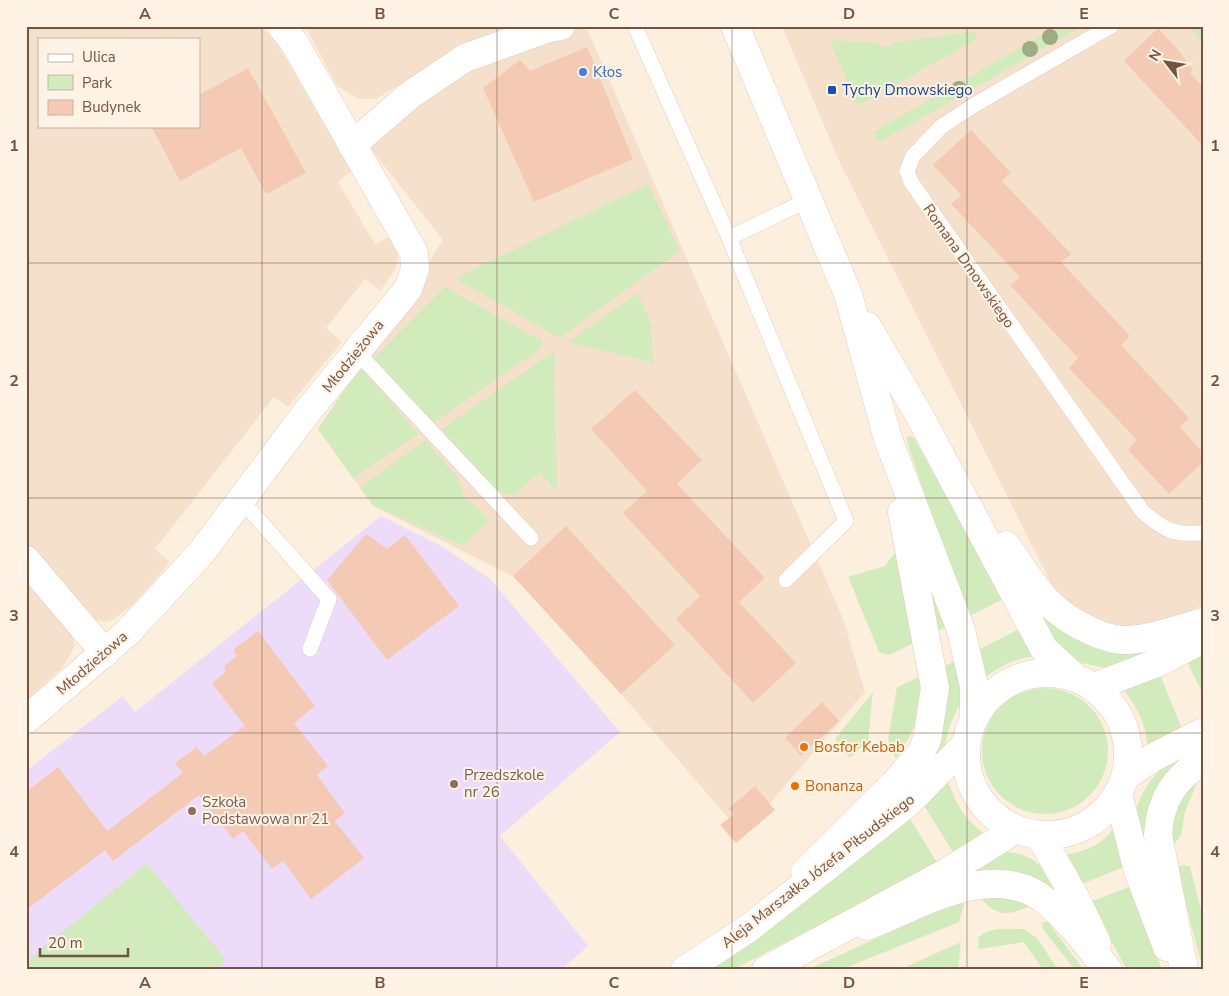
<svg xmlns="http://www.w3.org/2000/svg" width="1229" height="996" viewBox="0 0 1229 996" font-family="'Nunito Sans',sans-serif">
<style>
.residential{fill:#f5e0cc;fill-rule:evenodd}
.education{fill:#ecdbf9}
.green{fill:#d2ebbc}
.building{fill:#f4cab4}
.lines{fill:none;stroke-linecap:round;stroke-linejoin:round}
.service-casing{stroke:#e3ccbd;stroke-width:16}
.minor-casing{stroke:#e3ccbd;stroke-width:29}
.tertiary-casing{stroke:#e3ccbd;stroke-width:29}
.secondary-casing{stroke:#e9cdba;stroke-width:29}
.service{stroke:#fff;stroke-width:15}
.minor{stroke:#fff;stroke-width:28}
.tertiary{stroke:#fff;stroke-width:28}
.secondary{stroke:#fff;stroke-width:28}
.tree{fill:#9dac84}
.grid{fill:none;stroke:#745345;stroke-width:1;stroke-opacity:0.55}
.shop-dot{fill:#3f7fe0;stroke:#fff3e5;stroke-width:2}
.transit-dot{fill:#1a4fb4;stroke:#fff3e5;stroke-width:2}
.food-dot{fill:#e8710a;stroke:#fff3e5;stroke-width:2}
.education-dot{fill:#8d6e63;stroke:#fff3e5;stroke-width:2}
.labels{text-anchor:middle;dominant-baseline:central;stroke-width:4;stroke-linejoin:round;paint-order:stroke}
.shop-label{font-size:15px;fill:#366cbe;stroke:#fff3e5;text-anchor:start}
.transit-label{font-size:15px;fill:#164399;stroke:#fff3e5;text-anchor:start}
.street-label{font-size:15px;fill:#745345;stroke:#fff3e5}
.food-label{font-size:15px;fill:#c56008;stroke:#fff3e5;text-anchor:start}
.education-label{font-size:15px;fill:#785e54;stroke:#fff3e5;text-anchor:start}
.neatline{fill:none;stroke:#745345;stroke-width:2}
.grid-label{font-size:16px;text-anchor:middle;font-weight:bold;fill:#745345}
</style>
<rect width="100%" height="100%" fill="#fdefde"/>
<path class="residential" d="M26,26H261L275,41L292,69L351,171L338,182L375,244L391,236L397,246L398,257L396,268L380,291L365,279L326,328L342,342L288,407L274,397L155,549L170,562L133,605L112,620L103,622L93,619L26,548ZM39,39H199V126H39Z
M305,26H510L472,41L376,99H359L337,86Z
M557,26H586L843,619L865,692L743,835L524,582L373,506L318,429L443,240L370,148L468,65Z
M782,26H1203V605L1165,622L1120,630L1098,626L1058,597L839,161Z
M26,576L71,632L75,646L63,667L26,701Z"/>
<path class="education" d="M381,516L443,547L490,579L620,732L500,836L588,946L561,970H26V771L123,696L135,712Z"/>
<path class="green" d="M1058,26H1083L879,142L873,132Z
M1188,26H1203V43Z
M971,32L976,33L975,40L860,105L857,103L831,44L832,40L879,43L880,47L892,46L894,42Z
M648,184L680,251L559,338L455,278Z
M445,287L542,341L540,349L432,424L373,359Z
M638,293L651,324L653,363L568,342Z
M554,351L557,491L540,472L513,496L494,489L439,431Z
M361,367L418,434L353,478L318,429Z
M910,436L914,438L1003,599L966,618L908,445L907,438Z
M425,440L459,479L464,496L489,520L463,546L373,505L360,488Z
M899,547L918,641L889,655L879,652L848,577L885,566Z
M923,563L949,626L937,631Z
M1047,614C1084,651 1102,647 1151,651L1112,669L1081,663L1054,646L1037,621Z
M1019,629L1036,656C1015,658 1001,666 984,678L978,650Z
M1203,648V694L1184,656Z
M958,659L961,702L950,725L945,745L937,759L928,769L947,701L943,667Z
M1158,670L1182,729L1148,748C1145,721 1138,708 1121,687Z
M924,675C921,713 917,727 896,759L888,739L897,687Z
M982 751a63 63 0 1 1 126 0a63 63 0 1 1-126 0Z
M873,692L868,741L850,758L835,739Z
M1180,752L1189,755C1150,793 1145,797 1153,853L1142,858C1140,848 1133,833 1134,823C1137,791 1157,771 1180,752Z
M1201,772L1185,812L1181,835L1172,847C1164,812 1181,798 1201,772Z
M948,780C956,806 964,818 986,835L955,855L921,801Z
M907,814L938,864L732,970H712Z
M1112,830L1117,833L1126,866L1082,884L1063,857C1069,853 1072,854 1078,852C1092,848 1104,842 1112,830Z
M1002,852C1034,852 1043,868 1061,892L1053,897L972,877L965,870Z
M147,863L226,960L214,970H26V962Z
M1183,865L1189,866L1191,870L1203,919V970L1176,867Z
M1134,885L1162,970H1127L1090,902Z
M978,895L1009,896L1030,906C1005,917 995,916 978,895Z
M960,900L964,905L959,922L840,970H807Z
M1043,922H1048L1084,970H1075L1042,928Z
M1024,929L1037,938L1058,970H1043L1024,942L979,949L978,938C988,926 1010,929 1024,929Z
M961,942L958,970H899Z"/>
<path class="building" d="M1158,28L1179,51L1193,70L1190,73L1203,87V146L1124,61Z
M587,47L633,159L534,202L483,88L520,60L530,71Z
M248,68L306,173L266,194L241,148L180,181L151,126H199V95Z
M971,130L1011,173L1002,181L1071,254L1061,262L1130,336L1121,345L1189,418L1180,427L1203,453V462L1169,494L1128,450L1137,440L1069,368L1078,358L1010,285L1020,277L951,204L961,195L933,165Z
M635,390L702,460L677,484L765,578L739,602L796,663L753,703L676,619L700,596L623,513L647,491L591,429Z
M566,526L675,645L621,694L513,576Z
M366,534L387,549L405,535L459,606L387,660L327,580Z
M258,631L315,706L294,723L328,766L317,775L345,813L335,821L364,858L311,899L283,861L272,869L243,831L233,839L199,795L113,861L105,850L26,910V792L58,767L107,831L183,773L175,763L197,747L204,756L245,726L212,683L226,672L224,666L237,656L233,650Z
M822,702L839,721L801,756L785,738Z
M755,786L775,810L736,843L720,825L734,814L728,809Z"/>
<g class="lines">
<defs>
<path id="service" d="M635,26L729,238L846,521L786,580
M1111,26L976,104L942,126L913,156L907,171L911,182L1143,512C1166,531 1173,535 1203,533
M729,238L808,200
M357,352L531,538
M242,501L329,599L310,649"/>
<path id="minor" d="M352,145L410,95L465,58L549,28L561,26
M26,560L105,653
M26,720L128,632L201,553L307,412L408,289L415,269L414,253L294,42L281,26"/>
<path id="tertiary" d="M735,26L848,294L888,439L961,630L974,686V718
M867,326L918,413L1044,649L1073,676
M1006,545C1033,584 1045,610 1091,631C1102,636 1115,641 1128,640C1153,639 1178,629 1203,622
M1118,794L1138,871L1167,947
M1040,836L1076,899L1097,943
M805,872L897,781L920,754L927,740L935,688L902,512
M867,926C920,905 995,858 1047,902C1070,921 1089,947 1108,970
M1184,970L1158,835C1160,800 1174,779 1203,760"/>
<path id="secondary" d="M966 754a81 81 0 1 1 162 0a81 81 0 1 1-162 0Z
M1094,687L1162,661L1203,639
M1126,776L1152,758L1203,732
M685,970L749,928L909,802L966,744
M766,970L949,871L1015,830"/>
</defs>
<use href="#service" class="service-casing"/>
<use href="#minor" class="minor-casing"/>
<use href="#tertiary" class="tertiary-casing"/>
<use href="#secondary" class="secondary-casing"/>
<use href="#service" class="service"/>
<use href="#minor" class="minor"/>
<use href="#tertiary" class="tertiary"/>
<use href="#secondary" class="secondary"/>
</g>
<g class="tree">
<circle cx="1050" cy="37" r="8"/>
<circle cx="1030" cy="49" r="8"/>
<circle cx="959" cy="89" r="8"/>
</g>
<path class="grid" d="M262,26V970M497,26V970M732,26V970M967,26V970M26,263H1203M26,498H1203M26,733H1203"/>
<circle class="shop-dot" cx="583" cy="72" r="5"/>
<rect class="transit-dot" x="827" y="85" width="10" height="10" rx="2.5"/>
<g class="food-dot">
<circle cx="804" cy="747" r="5"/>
<circle cx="795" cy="786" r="5"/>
</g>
<g class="education-dot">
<circle cx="454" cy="784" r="5"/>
<circle cx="192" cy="811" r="5"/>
</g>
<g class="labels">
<g class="shop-label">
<text x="593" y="72">Kłos</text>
</g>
<g class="transit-label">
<text x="842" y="90">Tychy Dmowskiego</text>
</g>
<g class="street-label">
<text transform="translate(969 266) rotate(55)">Romana Dmowskiego</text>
<text transform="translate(353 356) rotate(-51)">Młodzieżowa</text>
<text transform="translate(92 663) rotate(-41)">Młodzieżowa</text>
<text transform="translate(818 871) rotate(-38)">Aleja Marszałka Józefa Piłsudskiego</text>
</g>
<g class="food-label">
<text x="814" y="747">Bosfor Kebab</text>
<text x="805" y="786">Bonanza</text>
</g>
<g class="education-label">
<text x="464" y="775">Przedszkole<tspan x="464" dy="17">nr 26</tspan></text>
<text x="202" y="802">Szkoła<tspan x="202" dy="17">Podstawowa nr 21</tspan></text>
</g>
</g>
<rect width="1229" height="996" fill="none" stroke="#fff3e5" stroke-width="55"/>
<rect x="38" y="38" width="162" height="90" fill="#fff3e5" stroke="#c7b3a5"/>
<rect x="48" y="54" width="25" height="8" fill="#ffffff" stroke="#c7b3a5"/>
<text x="82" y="62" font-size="15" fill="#745345">Ulica</text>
<rect x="48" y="75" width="25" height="15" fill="#d2ebbc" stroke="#c7b3a5"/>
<text x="82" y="88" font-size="15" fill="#745345">Park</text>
<rect x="48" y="100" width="25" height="15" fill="#f4cab4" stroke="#c7b3a5"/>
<text x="82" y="112" font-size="15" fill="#745345">Budynek</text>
<g transform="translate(1166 62) rotate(301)" stroke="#fff3e5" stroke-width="4" paint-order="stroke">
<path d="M0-4L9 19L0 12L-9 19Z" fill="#745345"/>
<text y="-8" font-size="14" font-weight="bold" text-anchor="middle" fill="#745345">N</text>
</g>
<path d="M40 948v8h88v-8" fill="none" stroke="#745345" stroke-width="2.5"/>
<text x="48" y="948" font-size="15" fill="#745345" stroke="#fff3e5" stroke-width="4" paint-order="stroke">20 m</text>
<rect x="28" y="28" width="1174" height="940" class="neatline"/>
<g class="grid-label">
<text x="145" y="19">A</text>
<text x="380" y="19">B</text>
<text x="614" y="19">C</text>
<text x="849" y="19">D</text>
<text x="1084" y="19">E</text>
<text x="14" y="151">1</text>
<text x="1215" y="151">1</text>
<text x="14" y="386">2</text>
<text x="1215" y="386">2</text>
<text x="14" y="621">3</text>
<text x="1215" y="621">3</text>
<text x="14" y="857">4</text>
<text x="1215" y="857">4</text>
<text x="145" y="988">A</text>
<text x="380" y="988">B</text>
<text x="614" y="988">C</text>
<text x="849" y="988">D</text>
<text x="1084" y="988">E</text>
</g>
</svg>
